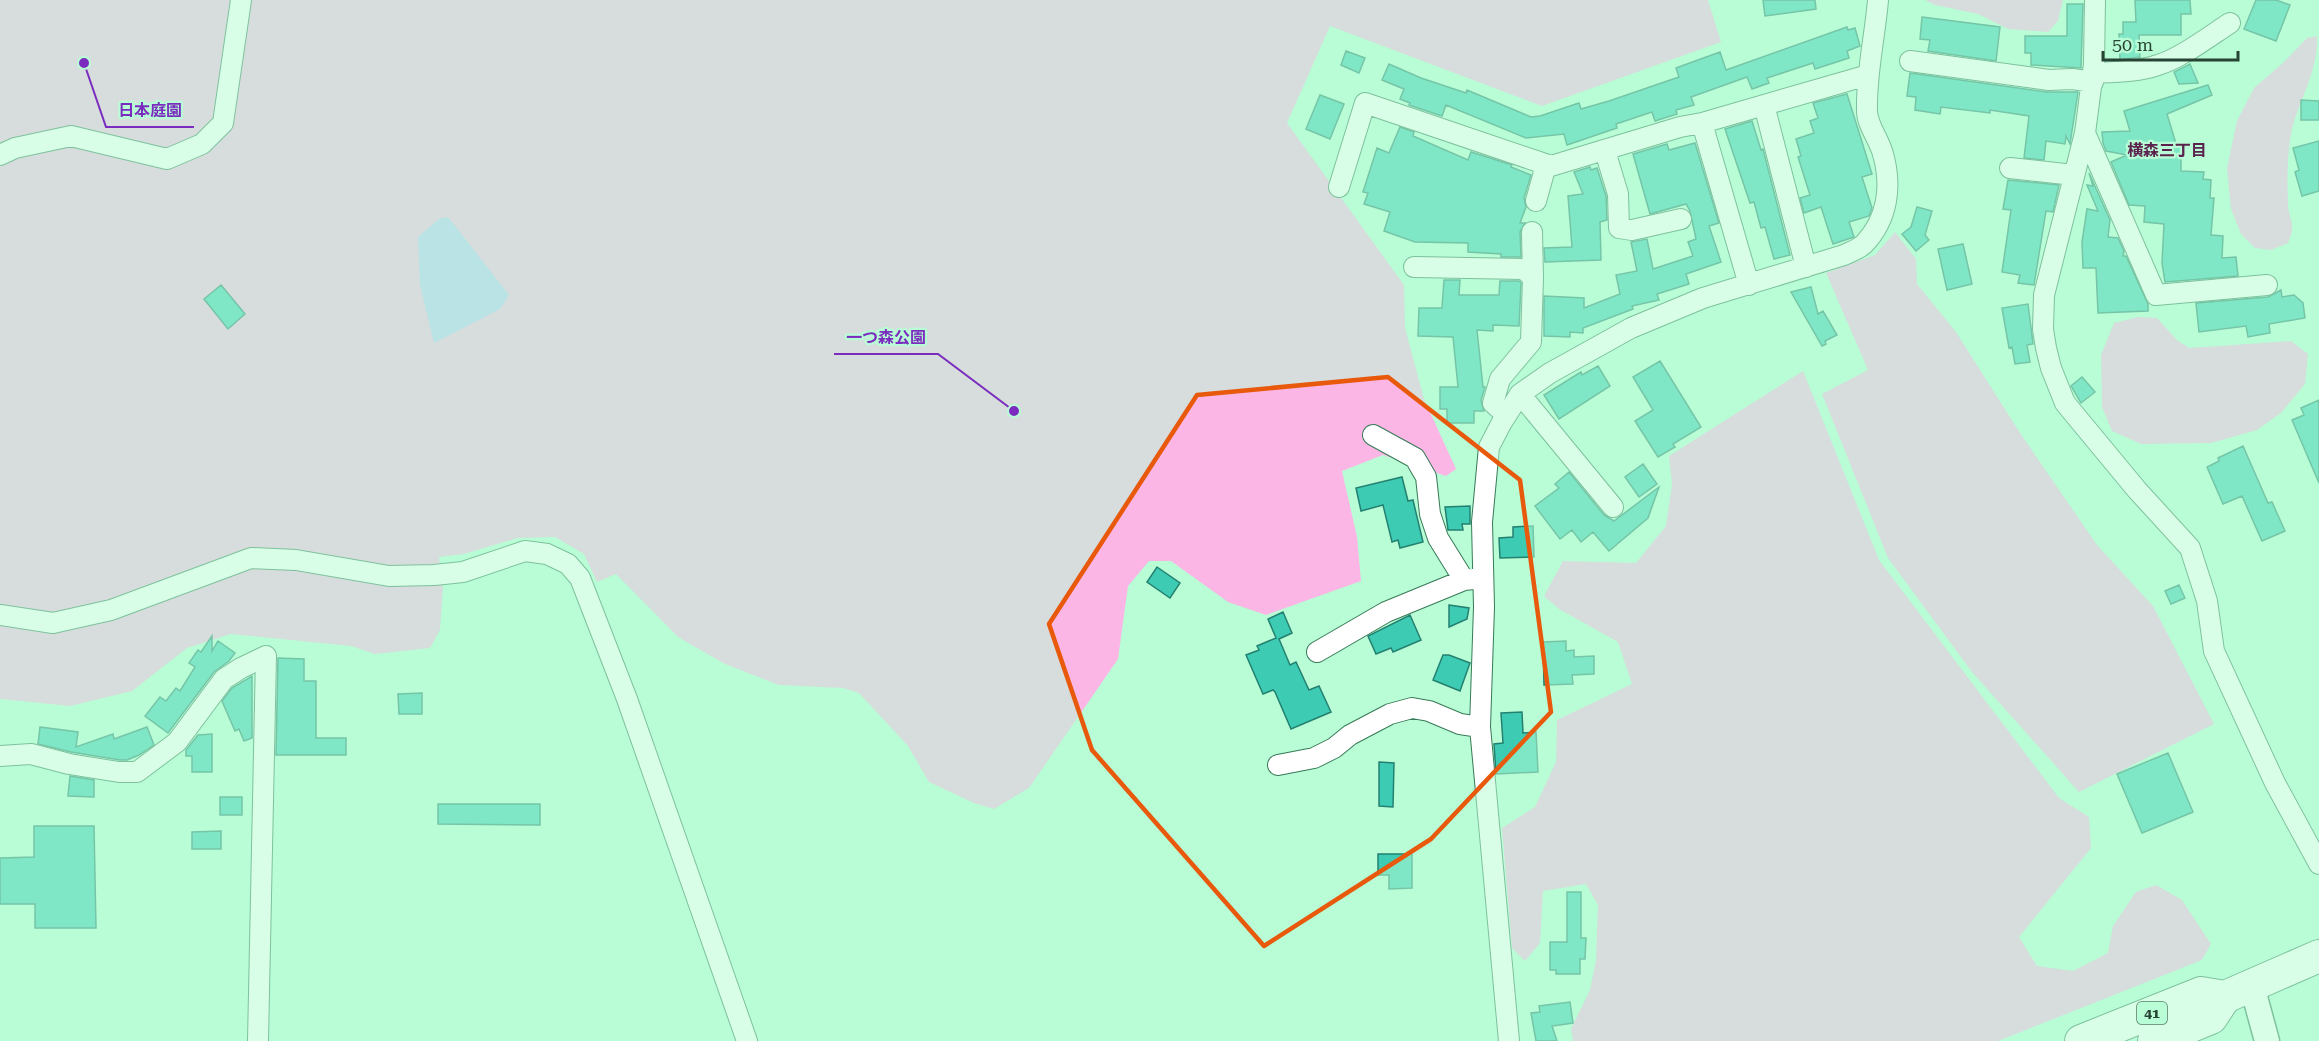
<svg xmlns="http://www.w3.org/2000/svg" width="2319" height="1041" viewBox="0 0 2319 1041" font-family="'Roboto Serif','Noto Sans JP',serif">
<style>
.green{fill:#fbb6e5}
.water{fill:#bcc3f8}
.building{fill:#3dccb3;stroke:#248070;stroke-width:1.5}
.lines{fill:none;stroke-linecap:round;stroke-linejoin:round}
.minor-casing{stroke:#377a57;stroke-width:22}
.tertiary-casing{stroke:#377a57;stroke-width:27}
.primary-casing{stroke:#377a57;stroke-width:34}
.minor{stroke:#fff;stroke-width:20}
.tertiary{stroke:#fff;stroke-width:24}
.primary{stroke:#fff;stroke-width:32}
.marked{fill:none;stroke:#e8590c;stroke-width:4.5;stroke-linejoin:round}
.labels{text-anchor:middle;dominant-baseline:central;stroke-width:4.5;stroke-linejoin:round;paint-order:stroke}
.shield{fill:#b8fdd5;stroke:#537c64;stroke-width:1.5}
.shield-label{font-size:14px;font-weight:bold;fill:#284434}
.neighbourhood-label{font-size:16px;font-weight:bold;fill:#5a224c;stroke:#b8fdd5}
.leader{fill:none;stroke:#7b2cbf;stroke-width:2}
.callout-dot{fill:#7b2cbf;stroke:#b8fdd5;stroke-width:2}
.callout-label{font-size:16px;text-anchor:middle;font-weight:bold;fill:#7b2cbf;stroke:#b8fdd5;stroke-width:4.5;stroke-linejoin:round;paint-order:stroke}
</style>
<rect width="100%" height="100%" fill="#b8fdd5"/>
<path class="green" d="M0,0H1708L1721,42L1542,106L1330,26L1287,123L1404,285L1405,328L1424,399L1456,469L1446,476L1383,455L1342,471L1357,537L1361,581L1266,615L1228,602L1171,561H1149L1128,586L1118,659L1029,788L994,809L974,803L929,782L908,746L859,693L843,688L779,685L725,664L678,637L616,574L597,582L584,554L555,537L518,538L464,554L439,557L443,587L440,630L430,648L375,654L351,646L231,634L187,648L132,691L70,706L0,699Z
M1925,0H2063L2058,21L2048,32L2008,29L1978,14L1935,5Z
M2317,36C2319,69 2300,98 2292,129C2287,153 2287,179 2288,203C2289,223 2297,222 2288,243L2271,250L2255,248L2241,234L2231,209L2227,168L2237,121L2254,88L2284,62L2307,38Z
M1895,232L1916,259L1917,284L1956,332L2020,433L2097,545L2153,606L2214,724L2079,792L1972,672L1888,558L1822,394L1868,370L1826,273L1875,255Z
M2138,317L2157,318L2177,340L2189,348L2291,341L2308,354L2305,384L2281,413L2257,430L2211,443L2141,444L2112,431L2102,407L2101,355L2114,323Z
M1803,371L1879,560L2059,798L2089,817L2091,848L2019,937L2037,966L2073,971L2108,953L2113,926L2136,892L2156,885L2182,900L2211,944L2202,960L1998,1041H1573L1571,1029L1590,990L1596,960L1598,905L1586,884L1543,891L1540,943L1525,961L1512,948L1502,828L1535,807L1556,762L1557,720L1632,684L1618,642L1559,609L1544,596L1563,561L1636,563L1666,526L1672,484L1669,456Z"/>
<path class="water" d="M448,217L509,295L500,309L434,343L420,285L418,237L439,219Z"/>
<path class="building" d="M1763,0H1815L1816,9L1765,16Z
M2135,0H2190L2191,14H2181V35H2139L2140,57L2120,60L2119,34H2123V22H2136Z
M2256,0H2276L2290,5L2276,41L2244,29Z
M2067,4H2083L2081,68L2031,65V53H2025V36H2067Z
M1922,17L2000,27L1996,61L1928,51L1930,40L1920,39Z
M1847,27L1848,30L1855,28L1860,46L1847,51L1849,58L1815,69L1813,63L1767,78L1769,83L1752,89L1747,77L1691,97L1694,105L1676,110L1677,114L1655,121L1652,112L1616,124L1617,128L1567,145L1564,134L1526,138L1446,105L1442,116L1409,105L1410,103L1400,99L1404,89L1382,80L1389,64L1421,78L1466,93L1467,90L1531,117L1540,116L1579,103L1581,109L1609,101L1679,77L1676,68L1720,52L1726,70Z
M1346,51L1365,58L1359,73L1341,65Z
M2190,64L2198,83L2179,84L2174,72Z
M1910,73L2047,92H2078L2070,144L2066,136L2065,144L2046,141L2044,160L2024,158L2029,116L1990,110V113L1941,107L1940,114L1915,110L1916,97L1907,96Z
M2208,85L2212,95L2167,114L2177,147H2181V171L2204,172L2203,179L2211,180L2210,198H2214L2211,235L2223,236L2222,258L2236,257L2238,276L2165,282L2162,263L2164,224L2144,222L2145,206L2129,205L2111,162L2127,155L2106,151L2103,143L2102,132L2130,131L2124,111Z
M1847,94L1872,174L1862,177L1872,208L1869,216L1849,222L1854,237L1833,244L1821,207L1804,213L1800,198L1810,195L1798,157L1801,156L1796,139L1814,133L1810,121L1818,118L1813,103Z
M1320,95L1344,104L1330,139L1306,129Z
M2301,100L2319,101V120H2301Z
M1752,121L1761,150L1763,149L1790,255L1774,259L1765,227L1761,228L1754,202L1750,203L1725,129Z
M1400,127L1414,132L1413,136L1468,160L1471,152L1512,165L1511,167L1531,175L1524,198L1526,207L1520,223H1525L1520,232L1521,257H1501V254L1468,252V243L1415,242L1384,231L1390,212L1364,204L1368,193L1363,192L1377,148L1389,153Z
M2319,141V191L2302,196L2295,172L2299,170L2293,148Z
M1695,143L1719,223L1709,226L1721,262L1686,274L1689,284L1657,294L1659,300L1632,306L1633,309L1583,328V333L1570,332V337L1544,336V296L1584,298V308L1620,294L1616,275L1637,271L1631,242L1647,239L1653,269L1693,256L1688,242L1696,239L1690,211L1686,204L1650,214L1633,154L1667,144L1669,150Z
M1590,167L1591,170L1597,168L1606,196L1607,220L1600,222L1601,260L1545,262L1544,248L1572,247L1568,196L1583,194L1574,172Z
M2089,173L2110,220L2108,237L2118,238L2124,251L2123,256H2126L2148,304V311L2098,313L2096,268H2083L2082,242L2087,209L2098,211L2087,185L2093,186Z
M2008,180L2059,185L2053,212L2046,211L2034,285L2018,283L2020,275L2002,272L2011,210L2003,209Z
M1917,207L1932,211L1925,235L1929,240L1916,251L1902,234L1911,227Z
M1963,244L1972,284L1947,290L1938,249Z
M1444,280H1460L1459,295H1499L1500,281H1519L1521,283L1519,326L1493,325V331L1477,330L1483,387H1485L1481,400L1484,411H1474V423H1447V409H1440V387H1458L1453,337L1418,336L1419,308H1442Z
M221,285L245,314L228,329L204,299Z
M1811,287L1818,314L1823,311L1837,335L1825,341L1826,344L1822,346L1791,292Z
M2281,290L2282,297L2294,295L2303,303L2305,318L2269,324L2270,333L2248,337L2246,326L2199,332L2196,303L2268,297Z
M2028,304L2033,344L2027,345L2030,362L2015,364L2012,347L2009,348L2002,308Z
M1660,361L1701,427L1673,444L1675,447L1658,457L1635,421L1653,410L1633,377Z
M1598,366L1610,386L1559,419L1544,395L1581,372L1582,375Z
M2082,377L2095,392L2081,403L2071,386Z
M2319,400V483L2292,420L2304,415L2301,408Z
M2243,446L2268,503L2272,502L2285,531L2262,541L2242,496L2223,504L2207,467L2219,461L2218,458Z
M1643,464L1657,484L1639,497L1625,477Z
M1569,472L1604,515L1614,521L1659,487L1648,518L1609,551L1593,532L1581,542L1572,530L1560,539L1535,506L1559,488L1555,484Z
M1402,477L1408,501L1413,500L1423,542L1400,548L1398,540L1392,542L1383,505L1361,511L1356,488Z
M1470,506V524H1462L1463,530H1448L1445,507Z
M1533,526L1534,557L1500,558L1499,538L1513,537V527Z
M1157,567L1180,583L1170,598L1147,582Z
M2179,585L2185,598L2171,604L2165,591Z
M1449,605L1469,608L1467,619L1449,627Z
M1283,612L1292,633L1279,639L1290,665L1296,662L1309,690L1319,686L1331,712L1291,729L1275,692L1273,690L1263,694L1246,655L1259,650L1257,646L1276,638L1268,619Z
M1410,615L1421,640L1393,652L1391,648L1376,654L1368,636Z
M212,636V651L218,641L235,653L229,661L214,672L168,733L145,716L160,697L166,701L176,688L180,691L195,667L189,663L198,650L201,652Z
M1566,641V651L1574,650V657L1594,656V674L1572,675L1573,684L1544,685L1543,642Z
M1443,655H1449L1470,663L1460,691L1433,680Z
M278,658L304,659V681H316V738H346V755H276Z
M252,676V738L244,741L239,729L235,731L222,701L232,688Z
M422,693V714H399L398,694Z
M1522,712L1523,733L1536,732L1538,772L1496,774L1494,744L1503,743L1501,713Z
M40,727L78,732L76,747L113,734L114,739L147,727L154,745L139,755L127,760H120L71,752L38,744Z
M212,734V772H192V756H186V750L198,735Z
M2168,753L2193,812L2142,833L2117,774Z
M1379,762L1394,763L1393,807L1379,806Z
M70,776L94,780V797L68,796Z
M220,797H242V815H220Z
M438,804H540V825L438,824Z
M34,826H94L96,928H35V904H0V858L34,857Z
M221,831V849H192V832Z
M1378,854H1412V888L1389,889V875H1378Z
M1567,892H1581V938H1586L1585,959H1580V974H1556V970H1550V942H1567Z
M1570,1002L1573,1023L1552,1026L1557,1041H1536L1531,1013L1540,1012L1539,1006Z"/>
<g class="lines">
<defs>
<path id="minor" d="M2095,0L2094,64L2085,133L2044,295L2043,329L2046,348L2051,368L2065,403L2137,490L2190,548L2207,601L2214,651L2275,783L2319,864
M1910,61L2049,80L2072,79L2093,82
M2093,73C2114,72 2138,72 2158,65C2181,58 2210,36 2230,23
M1764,105L1806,267
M1702,123L1868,75
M2085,133L2156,295L2267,285
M1605,151L1618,194L1619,228L1632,230L1681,219
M0,155L15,148L71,136L167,159L202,144L223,123L241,0
M2010,168L2074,175
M1339,187L1365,103L1551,166L1680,127L1702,123L1749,285
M1536,201L1546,165
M1532,232L1533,278
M1414,267L1524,269L1533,278L1531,342L1500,379L1493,403L1506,415
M1520,394L1613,507
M1373,435L1415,458L1426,477L1430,514L1438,538L1464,580
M0,615L53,623L111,610L251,558L296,560L389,576L434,575L463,572L525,551L547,554L568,564L580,578L627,699L747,1041
M1317,652L1386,612L1464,580L1483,578
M0,756L31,754L69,764L119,772H137L177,742L224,679L241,668L266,656L258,1041
M1278,765L1314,758L1334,748L1350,735L1369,725L1390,714L1412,708L1429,711L1460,724L1480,727
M1509,1041L1480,727L1484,607L1482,522L1489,447L1502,422L1520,394L1550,373L1631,328L1703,298L1844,255C1850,252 1859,249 1864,244C1888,219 1892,186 1883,154C1879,139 1867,125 1867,111C1866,73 1875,37 1878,0"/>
<path id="tertiary" d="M2252,986L2267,1041"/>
<path id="primary" d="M2081,1041L2201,993L2225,997L2319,956
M2154,1041L2211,1018L2225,997"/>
</defs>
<use href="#minor" class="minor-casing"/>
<use href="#tertiary" class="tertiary-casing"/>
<use href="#primary" class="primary-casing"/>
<use href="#minor" class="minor"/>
<use href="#tertiary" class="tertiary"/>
<use href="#primary" class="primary"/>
</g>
<path d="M0 0H2319V1041H0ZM1388,377L1520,480L1551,712L1431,839L1264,946L1092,750L1049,624L1197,395Z" fill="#b8fdd5" fill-opacity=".55" fill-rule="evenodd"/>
<path class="marked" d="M1388,377L1520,480L1551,712L1431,839L1264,946L1092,750L1049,624L1197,395Z"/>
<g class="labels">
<rect class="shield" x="2137" y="1002" width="30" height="22" rx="4.5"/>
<g class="shield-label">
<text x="2152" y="1013">41</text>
</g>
<g class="neighbourhood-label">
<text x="2167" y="150">横森三丁目</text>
</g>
</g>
<path class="leader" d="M84 63L106 127H194M1014 411L938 354H834"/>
<g class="callout-dot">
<circle cx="84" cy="63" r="6"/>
<circle cx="1014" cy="411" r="6"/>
</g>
<g class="callout-label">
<text x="150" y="116">日本庭園</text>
<text x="886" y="343">一つ森公園</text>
</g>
<path d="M2103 51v9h135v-9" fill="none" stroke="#284434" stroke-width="3"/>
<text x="2112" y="51" font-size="18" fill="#284434" stroke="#b8fdd5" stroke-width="4.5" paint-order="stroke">50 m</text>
</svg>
